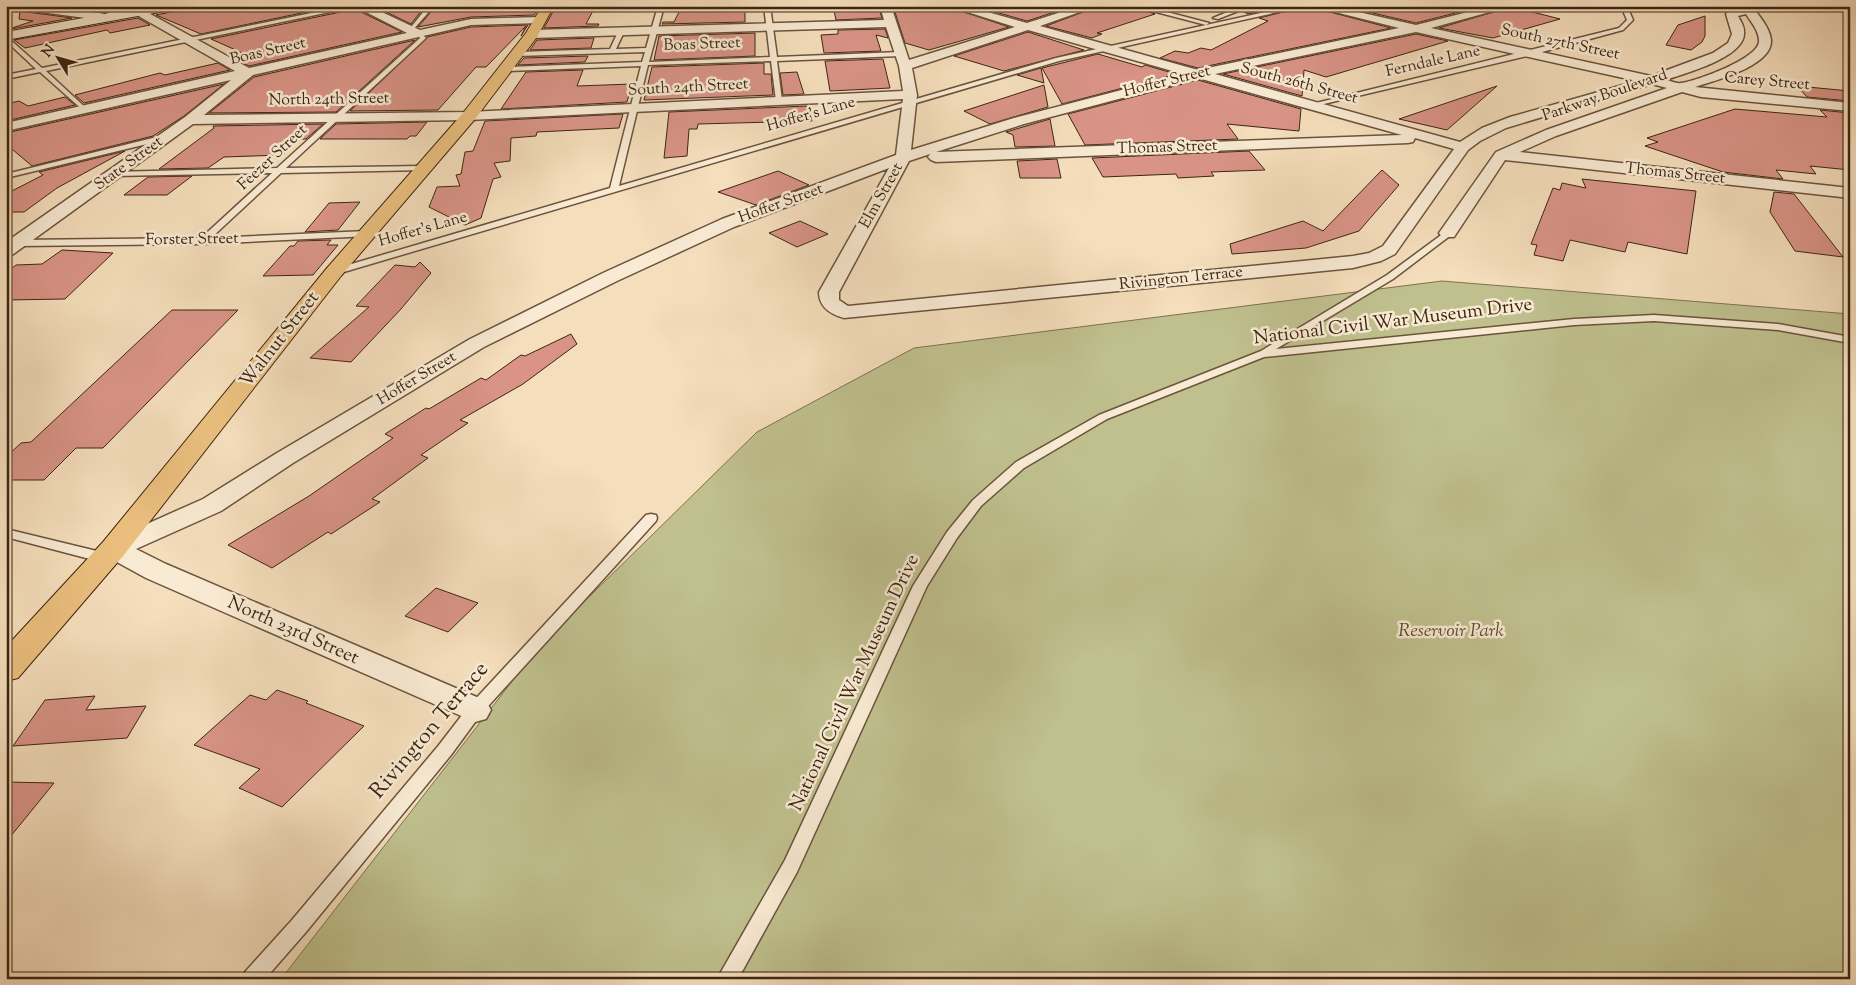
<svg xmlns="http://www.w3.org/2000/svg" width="1856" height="985" viewBox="0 0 1856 985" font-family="'Sorts Mill Goudy',serif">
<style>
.green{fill:#bfc08e;stroke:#7e7250}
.building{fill:#d99487;stroke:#3d2512}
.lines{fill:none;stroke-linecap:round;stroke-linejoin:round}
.lane-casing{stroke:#6b533c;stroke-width:3}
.street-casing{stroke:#6b533c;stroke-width:3}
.secondary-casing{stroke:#3d2512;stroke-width:2}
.primary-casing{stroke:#3d2512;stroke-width:2}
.lane{fill:#f8ead3;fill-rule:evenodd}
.street{fill:#f8ead3;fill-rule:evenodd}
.secondary{fill:#f8ead3;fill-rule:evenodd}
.primary{fill:#eabf7e;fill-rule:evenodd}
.labels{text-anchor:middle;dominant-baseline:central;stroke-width:5;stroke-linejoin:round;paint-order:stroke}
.far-street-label{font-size:16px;fill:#3d2512;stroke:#f8ead3}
.street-label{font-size:19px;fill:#3d2512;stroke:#f8ead3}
.park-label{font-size:19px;font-style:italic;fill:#5e4c31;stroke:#f8ead3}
.near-street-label{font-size:22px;fill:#3d2512;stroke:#f8ead3}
</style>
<rect width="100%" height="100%" fill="#f5debc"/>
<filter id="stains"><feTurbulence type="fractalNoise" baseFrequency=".004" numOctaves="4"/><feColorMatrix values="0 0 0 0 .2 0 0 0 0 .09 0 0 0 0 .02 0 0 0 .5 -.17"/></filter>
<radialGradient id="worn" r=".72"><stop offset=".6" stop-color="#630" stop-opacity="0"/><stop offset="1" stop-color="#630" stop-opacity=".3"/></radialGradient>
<path class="green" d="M1442,281L1850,314V979H281L541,644L757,432L914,348Z"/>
<path class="building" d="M61,6H117L105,12Z
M179,6H335L201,34L156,15L171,12Z
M374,6H425L411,24Z
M436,6H525L524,8H539L534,15L471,17L418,27Z
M833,6H878L882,18L836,20Z
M893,6H946L1009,27L929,50L905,43Z
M974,6H1073L1027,21Z
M1099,6H1131L1155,14L1097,33L1102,34L1092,38L1046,26Z
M1253,6H1283L1248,14L1242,11Z
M1307,6L1391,28L1198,68L1160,58L1175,51L1188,53L1201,48L1211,50L1268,21L1259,18Z
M1342,6H1483L1416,23Z
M1514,6H1521V9L1560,19L1493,38L1439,28Z
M595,7L586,24H599L598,26L544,28L555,8Z
M745,7V22L662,24L663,22H674L681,8Z
M355,9L402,32L249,66L236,59L249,56L211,39Z
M20,11L72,18L6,30L33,21L19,19Z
M1705,16V36L1702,42L1691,50L1666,45L1678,25Z
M138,18L150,25L110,33L107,30L25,48L14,40Z
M528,25L521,36L526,26L486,67H476L438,110L350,111L427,37L471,27Z
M885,29L888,38L876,35L881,51L824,53L821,35L838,34V30Z
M1028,32L1084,50L1004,71L954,56Z
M755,33V56L654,60L659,36Z
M1416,34L1448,41L1326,77L1304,70L1303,84H1301L1303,85L1302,96L1223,74Z
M594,38L591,48L530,50L537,40Z
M415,40L336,112L209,113L254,77Z
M1098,54L1142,67L1145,65L1176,74L1062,104L1042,68Z
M588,56L585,62L518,65L524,58Z
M883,59L890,88L830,91L825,61Z
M218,63L230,70L84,103L75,95L160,73L165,75Z
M764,63V74H771L773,95L644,100L652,67Z
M1041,68L1044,83L1017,75Z
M583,70L577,86L632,84L627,102L501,109L526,72Z
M797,72L804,94L783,95L780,73Z
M1198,80L1301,109L1299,131L1227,124L1238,139L1085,145L1068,114Z
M224,84L184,116L153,136L32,166L6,144V133Z
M1044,85L1048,107L990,124L964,111Z
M1497,86L1447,130L1399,119Z
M1797,86L1850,91V101L1807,97Z
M65,97L75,105L6,121V104L19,101L28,106Z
M807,106L812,121L698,124L697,129H689L687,156L664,158L669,112Z
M1735,109L1827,117L1820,110L1850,113V170L1810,166L1816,174L1776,170L1783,179L1723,172L1645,146L1658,142L1647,138Z
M623,114L619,128L537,132L536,136L511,138L510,161L494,163L501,177L493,179L481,218L465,225L429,207L437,187L460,186L456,175L461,174L465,152L473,151L485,121Z
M1050,119L1055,146L1015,147L1013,135L1006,132Z
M427,122L416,136H410L407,139H320L336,124Z
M323,124L306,139H299L283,155L224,157L208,168L159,169L214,128L213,126Z
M125,151L57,188L24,212H6V194L43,175L39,172Z
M1249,151L1265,170L1211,172L1214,176L1178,178L1176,174L1103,177L1092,158Z
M1057,159L1061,178H1020L1017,161Z
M1382,170L1399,185L1359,231L1306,248L1232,254L1230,244L1303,221L1323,231Z
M778,171L809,185L756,205L718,192Z
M192,176L167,195H124L148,177Z
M1582,179L1696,191L1687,254L1628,242L1625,252L1570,240L1563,261L1534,255L1537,245L1531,244L1553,188L1560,190L1562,183L1586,188Z
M1774,192L1794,194L1843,257L1795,251L1770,212Z
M360,202L338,230L305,232L329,203Z
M800,221L828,234L797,247L769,233Z
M331,240L327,245H338L313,275L263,276L290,246H294L298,241Z
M62,250L113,253L65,299L6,300V273L16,265L42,264Z
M420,262L431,273L401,309L351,362L310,358L369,307L356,306L395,265L415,267Z
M172,310H238L103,448H76L44,480H6V457L21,443L31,442Z
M571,334L577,344L523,384L460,420L468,423L421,455L428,458L372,499L380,502L331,534L328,532L272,568L228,545L309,496L393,438L385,434L426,408L429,409L481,378L486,380L521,355L525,356Z
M436,588L478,603L448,632L405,616Z
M277,690L308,701L306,703L364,726L282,807L239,788L260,769L194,745L250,695L266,700Z
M95,696L86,710L146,706L127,738L13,746L45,700Z
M6,782L54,783L6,842Z"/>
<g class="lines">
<defs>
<path id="lane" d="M346,6H359L46,71L87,109L89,110L85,112L40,72L6,79V75L36,69L6,41V36L42,68Z
M428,6H434L412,31H408Z
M658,6H664L649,62L770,57L764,6H770L777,57L900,52L903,54L900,56L777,61L782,101L779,103L776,101L771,61L648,65L619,186L1056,58L1293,6H1305L1059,61L337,274H331V270L610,188L641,66L505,71L502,69L505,67L642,62L645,52L517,56L514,54L517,52L610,49L618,32L621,30L624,32L616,49L646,48Z
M1133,6H1144L1209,23L1206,25Z
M1242,6H1251L1218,19L1213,18Z
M1621,6H1627L1633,20L1623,30L1531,55L1311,107L1308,105L1619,28L1627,20Z
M417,33H421L426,38L286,168L422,166L426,168L425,170L281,173L211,238L367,231L371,234L370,236L203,244L18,246L14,243L18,240L201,238L272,173L114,176H111V172L277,168L420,38Z
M165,135L169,137L168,139L6,178V174Z
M1448,230L1451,231V235L1393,279L1276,349L1574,319L1654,315L1778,324L1850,337V343L1778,330L1654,321L1574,325L1264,357L1107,419L1024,468L981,506L957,538L927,586L797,872L738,979H717L785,860L913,586L947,532L973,500L1016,462L1099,415L1261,351L1387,275Z
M651,514L656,515L657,518L656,521L481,714L451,755L306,932L265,979H242L245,972L292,920L439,745L469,706L646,515Z
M6,529L105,553L112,558L105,563L6,537Z"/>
<path id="street" d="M13,6H45L106,14L121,6H138L108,21L18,9Z
M354,6H369L420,30L471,19L539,17L545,20L539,23L471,25L253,75L204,115L469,112L903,91L899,66L886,27L532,38L526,34L532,30L884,20L880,6H891L909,60L1015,27L948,6H966L1027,23L1080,6H1097L1040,26L1198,70L1399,28L1311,6H1332L1416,25L1492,6H1512L1431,28L1651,76L1713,53L1728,43L1732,34L1726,14L1728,12L1742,8L1741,6H1752C1759,16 1770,28 1771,40C1773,66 1714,81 1695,87L1850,103V111L1701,97L1682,92L1556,136L1520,152L1850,188V198L1505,160L1454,237H1442L1439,233L1496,152L1546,130L1667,88L1652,84L1506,128L1480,141L1468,150L1395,254L1381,261L1353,268L844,318C830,314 819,307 819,292L889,168L734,227L617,281L484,347L293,463L221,511L136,549L166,564L486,701L491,710L486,719L475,722L146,578L104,555L100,549L104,543L203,499L277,453L470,339L603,273L722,219L896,155L903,99L469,120L193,124L12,255L6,256V242L185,117L231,80L6,131V123L235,71L135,14V10H143L249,68L407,33ZM1746,14C1751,22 1760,32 1759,42C1757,59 1697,81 1681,83C1677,84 1671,81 1666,80C1685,73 1743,58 1744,34C1745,27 1741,22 1738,16ZM1028,30L1183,74L1014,118L911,150L917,95L912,68ZM1416,32L1637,81L1510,117L1482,128L1460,142L1215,74ZM1198,78L1402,135L936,152L1024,124ZM1415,138L1454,149L1383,246L1369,253L1353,256L848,306L839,300V292L909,161L930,154L928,157L931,160L936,162L1408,143L1413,142Z"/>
<path id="secondary" d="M149,6H177L171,10L6,40V32Z"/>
<path id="primary" d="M542,6H554L537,37L475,119L341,276L123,556L18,678L6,681V647L103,542L327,268L463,113L526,33Z"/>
</defs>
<use href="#lane" class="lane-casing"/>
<use href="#street" class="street-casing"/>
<use href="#secondary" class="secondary-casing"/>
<use href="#primary" class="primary-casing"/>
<use href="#lane" class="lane"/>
<use href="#street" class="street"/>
<use href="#secondary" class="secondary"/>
<use href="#primary" class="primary"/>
</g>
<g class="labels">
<g class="far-street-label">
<text transform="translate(1560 43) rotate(12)">South 27th Street</text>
<text transform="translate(702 45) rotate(-2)">Boas Street</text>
<text transform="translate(268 52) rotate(-13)">Boas Street</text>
<text transform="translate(1433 62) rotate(-13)">Ferndale Lane</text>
<text transform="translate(1167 82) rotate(-14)">Hoffer Street</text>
<text transform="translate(1767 82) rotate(5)">Carey Street</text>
<text transform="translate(1299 84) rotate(15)">South 26th Street</text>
<text transform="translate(688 88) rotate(-3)">South 24th Street</text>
<text transform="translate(1605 96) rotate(-19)">Parkway Boulevard</text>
<text transform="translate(329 100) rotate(-1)">North 24th Street</text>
<text transform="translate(811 115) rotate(-16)">Hoffer's Lane</text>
<text transform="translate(1167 148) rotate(-2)">Thomas Street</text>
<text transform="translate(273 158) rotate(-43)">Feezer Street</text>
<text transform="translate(129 164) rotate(-36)">State Street</text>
<text transform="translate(1675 174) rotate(6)">Thomas Street</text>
<text transform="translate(882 196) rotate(-61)">Elm Street</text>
<text transform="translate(781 204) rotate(-20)">Hoffer Street</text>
<text transform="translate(423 230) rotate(-16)">Hoffer's Lane</text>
<text transform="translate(192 240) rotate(-1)">Forster Street</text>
<text transform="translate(1181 279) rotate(-6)">Rivington Terrace</text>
<text transform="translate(417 379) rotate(-31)">Hoffer Street</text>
</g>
<g class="street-label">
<text transform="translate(1393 322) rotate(-7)">National Civil War Museum Drive</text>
<text transform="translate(280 340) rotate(-52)">Walnut Street</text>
<text transform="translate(293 631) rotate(24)">North 23rd Street</text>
<text transform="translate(855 683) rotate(-65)">National Civil War Museum Drive</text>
</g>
<g class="park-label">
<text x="1451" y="631">Reservoir Park</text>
</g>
<g class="near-street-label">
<text transform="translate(430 731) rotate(-50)">Rivington Terrace</text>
</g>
</g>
<rect width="1856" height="985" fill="none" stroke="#f5debc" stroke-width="25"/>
<rect x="8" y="8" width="1841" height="970" fill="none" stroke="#3d2512" stroke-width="2.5"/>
<rect x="12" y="12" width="1831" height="960" fill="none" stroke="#3d2512"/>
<g transform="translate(58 58) rotate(307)" stroke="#f8ead3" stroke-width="4" paint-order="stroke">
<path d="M0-4L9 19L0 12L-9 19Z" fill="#3d2512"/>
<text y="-8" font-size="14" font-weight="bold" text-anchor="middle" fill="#3d2512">N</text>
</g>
<rect width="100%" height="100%" filter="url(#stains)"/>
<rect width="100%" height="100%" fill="url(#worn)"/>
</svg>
